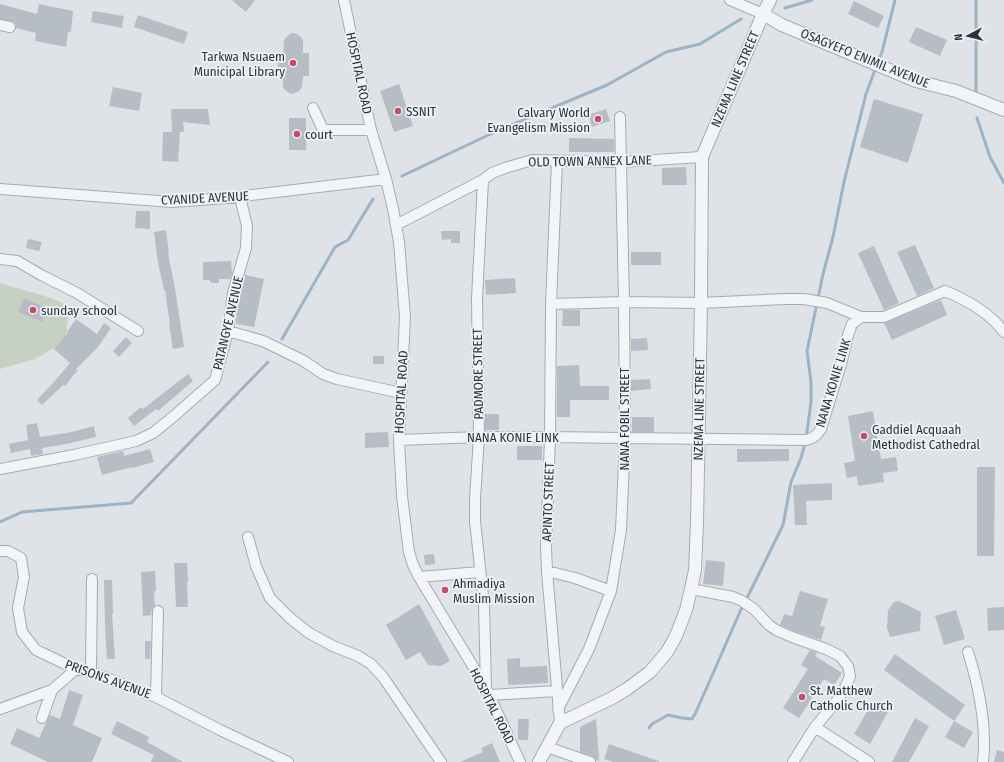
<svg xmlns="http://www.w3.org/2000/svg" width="1004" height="762" viewBox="0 0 1004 762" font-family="'Fira Sans Condensed',sans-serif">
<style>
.green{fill:#c6d1c1}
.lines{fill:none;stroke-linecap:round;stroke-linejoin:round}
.stream{stroke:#9db3c6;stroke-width:3}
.building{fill:#b7bdc4}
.minor-casing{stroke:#a5aab2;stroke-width:12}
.tertiary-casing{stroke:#a5aab2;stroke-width:14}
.minor{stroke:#f2f4f6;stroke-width:10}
.tertiary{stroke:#f2f4f6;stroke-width:12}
.poi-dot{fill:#c54c66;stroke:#eff2f5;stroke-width:1.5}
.labels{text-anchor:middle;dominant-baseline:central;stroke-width:3.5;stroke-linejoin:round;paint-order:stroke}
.poi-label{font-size:13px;fill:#29323e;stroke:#eff2f5;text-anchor:start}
.street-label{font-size:13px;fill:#29323e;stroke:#eff2f5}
</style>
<rect width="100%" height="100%" fill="#dfe3e8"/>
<path class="green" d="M0,283C23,291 47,294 68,306C69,317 66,325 67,335L61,344L35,359L0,369Z"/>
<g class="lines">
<path class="stream" d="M785,8L812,0
M878,62L882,52L895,0
M976,93V0
M977,118L990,157L1004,183
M402,176L499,130L607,85L666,52L700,44L741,19
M282,339L335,247L348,240L373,199
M0,522L22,512L131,503L268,362
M746,600L783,525L791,482L801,458L806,440L811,402V382L807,351L823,274L833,237L844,182L866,94L876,67
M649,728L652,724L668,715L682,718L692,719L696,712L743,605"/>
</g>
<path class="building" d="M232,0H255L246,12Z
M854,1L884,16L878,28L848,14Z
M0,4L37,14L39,4L73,11L71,32H68L66,47L35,41L36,33L16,28V25L14,22L0,19Z
M93,11L124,16L122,28L91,22Z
M138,15L188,32L184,44L134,27Z
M916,27L947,40L940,56L909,42Z
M291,33H294L300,36L302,38L303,42V53H309V76H303L302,87L299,91L292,94L289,93L285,90L283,87V72H278V57H283L284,41L285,38Z
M399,84L413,126L394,132L380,91Z
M113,87L142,93L139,111L109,106Z
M874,99L923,114L908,163L860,147Z
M171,109H208L210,125L183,122L184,132H180L178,162L162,161L163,132H172Z
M606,109L610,121L592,127L588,115Z
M289,118H306V150H289Z
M569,138L614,139V152H569Z
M686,167L687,185H662V168Z
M136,211H150V229L135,228Z
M166,230L169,253H168L175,288L184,347L173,349L169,325H170L165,290H164L158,263L154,232Z
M441,231H460V243H451V239L442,240Z
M28,239L42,242L39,251L26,248Z
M915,245L934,288L917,296L897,252Z
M874,246L899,303L884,310L858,253Z
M631,252H661V265H631Z
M231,261L232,274L230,279H219V283H211L209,280H203V262Z
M245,275L264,279L254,327L236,324L239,294Z
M515,278L516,293L486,295L485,280Z
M24,298L48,308L42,322L18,312Z
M941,300L947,315L892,340L884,323Z
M563,310H580V326H562Z
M76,319L97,334L104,323L111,328L98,347L76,369L78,370L65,386L63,385L42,405L37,400L53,383L70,363L54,349L68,333L67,332Z
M126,337L132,343L119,357L113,351Z
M647,338L648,350L631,351V339Z
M373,356H384V364H373Z
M579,365L580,386H609V400H570V417H557V366Z
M188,374L193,381L158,411L156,409L134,426L128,418L141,407L143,409Z
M650,379L651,389L631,391V380Z
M873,411L881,459L896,457L898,471L883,473L884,482L858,486L857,476L847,478L844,463L855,461L848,416Z
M485,414H499V430H485Z
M632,417H654V432H632Z
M37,423L40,437L67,433L94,426L96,437L66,444L42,448L43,454L31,456L30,449L11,453L9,444L28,440L26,425Z
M388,432L389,447L365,448V433Z
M517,446H542V460H517Z
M150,449L154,462L132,468V467L102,475L97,457L123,451L124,456Z
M737,449H789V461L737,462Z
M977,467H995L994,556H977Z
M832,483V500L806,501L807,525H795L793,485Z
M434,554L435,564L425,565L424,555Z
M706,560L725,562L723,586L703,584Z
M174,563H187L188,582H187L188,607H176Z
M155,571L156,591H154L155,606L152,608L151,615L143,616L141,572Z
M104,580H112L113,614H112L115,659H107L105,626Z
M800,591L828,599L820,626L825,627L821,640L794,631L780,625L784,614L792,616Z
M899,601L921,612L920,631L890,637L887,628L888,610L894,602Z
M419,604L450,661L441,666L428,665L420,652L406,660L386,625Z
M1004,607V630L988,631L987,608Z
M956,610L965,639L944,645L935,616Z
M145,641H151L150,659H145Z
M810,650L817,653L815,656L842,673L834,685L824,679L799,718L783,708L808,669L801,665Z
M895,654L965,705L954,721L884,670Z
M520,658V667L547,666L548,683L508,685L507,659Z
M69,690L83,695L73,725L102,738L92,762H48L10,744L17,728L39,738L50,715L60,719Z
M872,703L888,712L870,744L854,734Z
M915,718L929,726L909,762H892Z
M518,719H529L528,740H518Z
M596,719L599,758V761L596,760L592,756L580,752V727Z
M117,721L149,737L147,742L183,762H151L154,755L111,734Z
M954,721L973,732L964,748L945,737Z
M492,743L500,762H460L483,752L481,748Z
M609,744L659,761V762H613L604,759Z
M997,750L1004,752V762H994Z"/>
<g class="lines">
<defs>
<path id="minor" d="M344,0L371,130L386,179L393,209L399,242L405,317L399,440L402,496L409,552L413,565L419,577L486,688L520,762
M730,0L763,14
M0,25L10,27
M313,108L323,130H371
M557,161L551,304L550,437L546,548L547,571L560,723
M483,180L477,299L479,437L475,499V521L484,605L486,687
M0,189L172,202L227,198L386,179
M396,225L483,180L492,173L505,168L532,160L620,162L702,157
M0,259L17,261L43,276L77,293L138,331
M551,304L624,302L701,303L785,299H804L827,303L861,317
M228,331L263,341L304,361L323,374L337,379L401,393
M399,440L479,437H550L625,438L806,440C814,438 817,435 821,429L842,361L848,335L852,324L861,317H884L945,291C967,300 989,312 1004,332
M0,469L74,455L136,441L153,433L174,416L215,380L228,331L233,293L246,248L247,226L240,197
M248,537L256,566L270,598L290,618L309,633L333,646L358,656L371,664L383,677L441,762
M0,551H8L21,558L24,577L18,608L22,632L36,650L76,669L91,672L156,697L220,730L288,762
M547,571L575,578L611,591
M419,577L480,572
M691,589L733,597L742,601L754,609L769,625L776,630L792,637L826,649L840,656L848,666L850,676L845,688L839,698L815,727L793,762
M968,652C979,687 987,725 983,762
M91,672L92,579
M489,695L557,691
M156,697L158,611
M0,709L52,690L76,669
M558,709L589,649L611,591L621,530L625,438L624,302L620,117
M42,718L52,690
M815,727L869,762
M547,747L590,762"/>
<path id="tertiary" d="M763,14L782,25L916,81L956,91L1004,110
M539,762L560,723L612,698L627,689L650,672L667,652L676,636L686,610L691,589L695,570L697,523L701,303L702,157L763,14L770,0"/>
</defs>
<use href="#minor" class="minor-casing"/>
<use href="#tertiary" class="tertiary-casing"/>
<use href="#minor" class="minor"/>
<use href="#tertiary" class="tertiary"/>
</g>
<g class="poi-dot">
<circle cx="293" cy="63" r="4"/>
<circle cx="398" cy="111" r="4"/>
<circle cx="598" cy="119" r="4"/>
<circle cx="297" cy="134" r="4"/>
<circle cx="33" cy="310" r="4"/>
<circle cx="864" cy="436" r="4"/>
<circle cx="445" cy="590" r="4"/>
<circle cx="802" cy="697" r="4"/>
</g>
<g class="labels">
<g class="poi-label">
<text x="285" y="56" text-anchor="end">Tarkwa Nsuaem<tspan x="285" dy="15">Municipal Library</tspan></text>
<text x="406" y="111">SSNIT</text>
<text x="590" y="112" text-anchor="end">Calvary World<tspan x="590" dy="15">Evangelism Mission</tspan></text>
<text x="305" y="134">court</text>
<text x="41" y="310">sunday school</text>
<text x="872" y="429">Gaddiel Acquaah<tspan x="872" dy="15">Methodist Cathedral</tspan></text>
<text x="453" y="583">Ahmadiya<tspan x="453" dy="15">Muslim Mission</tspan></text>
<text x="810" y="690">St. Matthew<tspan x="810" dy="15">Catholic Church</tspan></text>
</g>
<g class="street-label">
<text transform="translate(865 58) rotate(22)">OSAGYEFO ENIMIL AVENUE</text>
<text transform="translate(359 73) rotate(78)">HOSPITAL ROAD</text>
<text transform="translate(735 79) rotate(-67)">NZEMA LINE STREET</text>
<text transform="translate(590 161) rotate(-1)">OLD TOWN ANNEX LANE</text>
<text transform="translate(205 198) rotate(-3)">CYANIDE AVENUE</text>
<text transform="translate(228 323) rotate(-77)">PATANGYE AVENUE</text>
<text transform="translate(478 374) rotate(-91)">PADMORE STREET</text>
<text transform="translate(833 383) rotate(-73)">NANA KONIE LINK</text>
<text transform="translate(401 392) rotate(-87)">HOSPITAL ROAD</text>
<text transform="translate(699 409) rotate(-89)">NZEMA LINE STREET</text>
<text transform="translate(624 419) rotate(-90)">NANA FOBIL STREET</text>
<text x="513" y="437">NANA KONIE LINK</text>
<text transform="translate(548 502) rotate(-88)">APINTO STREET</text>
<text transform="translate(108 679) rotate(20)">PRISONS AVENUE</text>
<text transform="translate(492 706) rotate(63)">HOSPITAL ROAD</text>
</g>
</g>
<g transform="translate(968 36) rotate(263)" stroke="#eff2f5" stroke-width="3" paint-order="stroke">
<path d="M0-3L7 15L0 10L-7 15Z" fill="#29323e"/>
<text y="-6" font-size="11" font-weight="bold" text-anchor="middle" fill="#29323e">N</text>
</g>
</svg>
